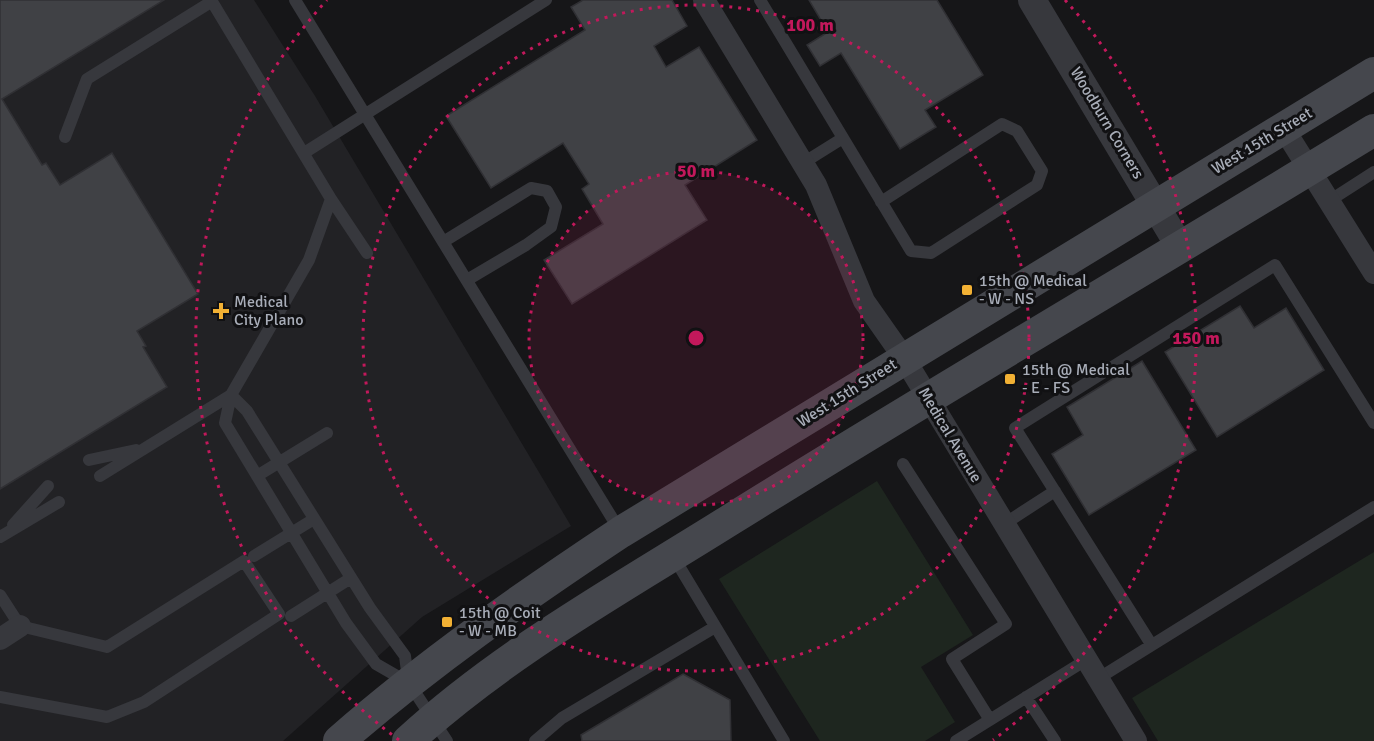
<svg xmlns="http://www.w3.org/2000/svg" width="1374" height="741" viewBox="0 0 1374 741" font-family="Signika,sans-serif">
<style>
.built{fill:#222225}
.green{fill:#1e261f}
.building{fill:#404145;stroke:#303034;stroke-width:1.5}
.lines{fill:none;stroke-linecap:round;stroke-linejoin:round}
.service{stroke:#37383d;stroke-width:12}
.minor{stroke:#37383d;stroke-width:22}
.tertiary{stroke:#37383d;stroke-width:28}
.secondary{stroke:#45474d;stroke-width:32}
.ring{fill:none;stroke:#c2185b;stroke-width:3;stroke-dasharray:3 6}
.poi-dot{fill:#f2b134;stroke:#111113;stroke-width:2}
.labels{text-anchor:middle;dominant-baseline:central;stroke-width:6;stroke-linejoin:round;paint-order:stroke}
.street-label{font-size:16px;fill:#a8adb8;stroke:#111113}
.poi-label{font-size:16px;fill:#a8adb8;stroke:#111113;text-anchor:start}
.centre{fill:#c2185b;stroke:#111113;stroke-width:3}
.ring-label{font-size:18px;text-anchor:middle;font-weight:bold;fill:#c2185b;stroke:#111113;stroke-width:6;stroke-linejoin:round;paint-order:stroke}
</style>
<rect width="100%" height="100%" fill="#161618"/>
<path class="built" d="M0,0H254L315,96L571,526L422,617L283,741H0Z"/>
<path class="green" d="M877,481L973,635L921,667L955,722L925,741H820L719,579Z
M1374,552V741H1158L1132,698Z"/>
<path class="building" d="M0,0H164L2,99L42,165L46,163L60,185L112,153L198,294L137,331L146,346L143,347L167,387L0,489Z
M583,0H672L687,26L654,46L666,67L699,47L757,140L685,185L707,220L572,304L544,260L603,224L582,189L589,184L563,143L491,188L446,116L585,30L571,7Z
M809,0H937L983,75L925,110L936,127L900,149L841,53L820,66L807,45L828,32Z
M1240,306L1254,328L1286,308L1324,370L1217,437L1165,352Z
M1142,361L1196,450L1089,515L1052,454L1083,435L1067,407Z
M683,674L730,700L731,741H582L581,735Z"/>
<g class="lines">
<path class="service" d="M211,0L331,199L309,260L231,395L225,423L346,623L376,664L409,683L447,741
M295,0L620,531
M760,0L911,251L931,253L1037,185L1042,171L1017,131L1002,124L881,202
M65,137L87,79L211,2
M304,153L546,0
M803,163L843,138
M331,199L367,253
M1329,201L1374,172
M443,242L531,188L547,191L556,207L551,227L526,245L467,280
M231,395L247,411L370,608L405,656L408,679
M89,460L136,450
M903,464L1006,624L952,659L990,720
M100,476L231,395
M257,476L327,433
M1004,524L1055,491
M13,525L48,486
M0,537L59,502
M254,556L314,519
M673,556L784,741
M0,595L20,626L107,647L244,561L279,614L144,702L107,717L0,697
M291,616L351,578
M1151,644L1015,428L1275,265L1374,423
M1099,678L1374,507
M1026,697L1055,741
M535,741L562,718L715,627
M956,741L1086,660"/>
<path class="minor" d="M704,0L816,185L864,301L904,358L1136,741
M1284,129L1374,273
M0,639L20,626"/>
<path class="tertiary" d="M1032,0L1180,247"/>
<path class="secondary" d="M339,741C427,664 523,597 621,532L1374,73
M408,741C504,653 620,589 730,520C943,387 1160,261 1374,130"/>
</g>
<circle cx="696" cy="338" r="167" fill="#c2185b" fill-opacity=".12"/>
<g class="ring">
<circle cx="696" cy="338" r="167"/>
<circle cx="696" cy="338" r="333"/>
<path d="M399 740A500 500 0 0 1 327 0M1065 0A500 500 0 0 1 993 740"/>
</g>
<g class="poi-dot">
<rect x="961" y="284" width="12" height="12" rx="3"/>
<path d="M218 302h6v6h6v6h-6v6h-6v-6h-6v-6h6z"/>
<rect x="1004" y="373" width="12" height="12" rx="3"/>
<rect x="441" y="616" width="12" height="12" rx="3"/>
</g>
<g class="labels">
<g class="street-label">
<text transform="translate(1107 123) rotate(59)">Woodburn Corners</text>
<text transform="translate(1262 141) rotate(-31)">West 15th Street</text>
<text transform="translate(847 393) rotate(-32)">West 15th Street</text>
<text transform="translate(950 435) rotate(59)">Medical Avenue</text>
</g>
<g class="poi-label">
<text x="979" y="281">15th @ Medical<tspan x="979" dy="18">- W - NS</tspan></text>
<text x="234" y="302">Medical<tspan x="234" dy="18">City Plano</tspan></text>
<text x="1022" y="370">15th @ Medical<tspan x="1022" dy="18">- E - FS</tspan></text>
<text x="459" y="613">15th @ Coit<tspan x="459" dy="18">- W - MB</tspan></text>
</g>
</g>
<circle cx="696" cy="338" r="9" class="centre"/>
<g class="ring-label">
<text x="810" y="31">100 m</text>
<text x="696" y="177">50 m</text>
<text x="1196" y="344">150 m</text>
</g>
</svg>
